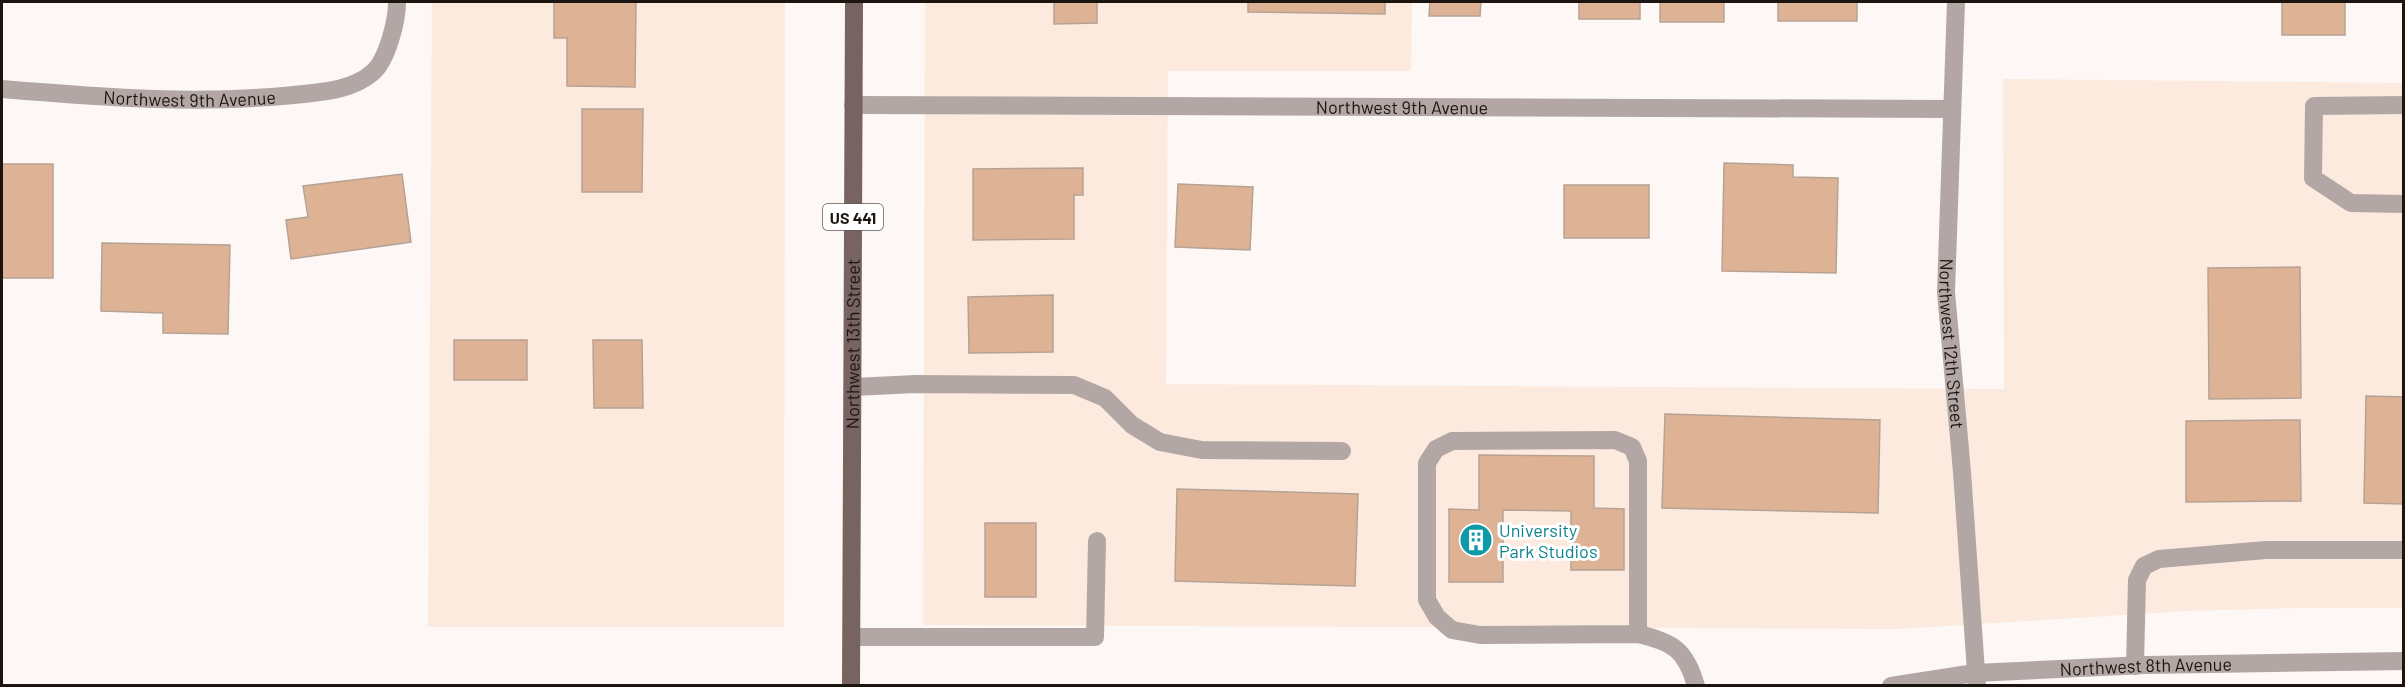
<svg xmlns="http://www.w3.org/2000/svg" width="2405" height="687" viewBox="0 0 2405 687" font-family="Barlow,sans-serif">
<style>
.built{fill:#fceade}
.building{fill:#deb395;stroke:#b6a294;stroke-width:1.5}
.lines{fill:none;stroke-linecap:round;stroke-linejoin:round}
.minor{stroke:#b2a7a4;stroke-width:18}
.major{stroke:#77635f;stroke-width:18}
.labels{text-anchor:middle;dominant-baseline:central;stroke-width:6;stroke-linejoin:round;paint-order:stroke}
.shield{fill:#fff;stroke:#605a57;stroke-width:1.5}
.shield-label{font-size:16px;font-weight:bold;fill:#1c140f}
.street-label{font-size:18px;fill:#1c140f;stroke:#fff}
.culture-label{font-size:18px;fill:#0d838f;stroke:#fff;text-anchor:start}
</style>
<rect width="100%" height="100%" fill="#fdf8f5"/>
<path class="built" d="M432,2H785L784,627H428Z
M925,2H1412L1411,71H1168L1166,384L2004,389L2003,79L2403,83V608H2293L2187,611L1898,629L923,625Z"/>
<path class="building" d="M554,2H636L635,87L567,86V38H554Z
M1054,2H1097V23L1054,24Z
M1248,2H1385V14L1248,12Z
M1430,2H1481L1480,16H1429Z
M1579,2H1640V19H1579Z
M1660,2H1724V22H1660Z
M1778,2H1857V21H1778Z
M2282,2H2345V35H2282Z
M582,109H643L642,192H582Z
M1724,163L1793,165V177L1838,178L1836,273L1722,271Z
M2,164H53V278H2Z
M1083,168V195H1074V239L973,240V169Z
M402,174L411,242L291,259L286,220L308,217L303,186Z
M1178,184L1253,187L1250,250L1175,247Z
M1564,185H1649V238H1564Z
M102,243L230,245L228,334L163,333V313L101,311Z
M2300,267L2301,398L2209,399L2208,268Z
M1053,295V352L969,353L968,297Z
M454,340H527V380H454Z
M593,340H642L643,408H594Z
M2366,396L2404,397V504L2364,503Z
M1665,414L1880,420L1878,513L1662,508Z
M2300,420L2301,501L2186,502V421Z
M1479,455L1594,456V508L1624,509V570H1571V511L1503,510V582H1449V509L1479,510Z
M1177,489L1358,494L1355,586L1175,581Z
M985,523H1036V597H985Z"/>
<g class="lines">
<g class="minor">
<path id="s1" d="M1956,2L1946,292L1962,472L1977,686"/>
<path id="s2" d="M2,89C99,97 196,105 294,95C320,92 351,91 372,73C387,61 397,21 397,2"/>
<path id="s3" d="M853,105L1951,109"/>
<path d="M2404,105L2314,106L2313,178L2351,203L2404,204"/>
<path d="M853,387L916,384L1074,385L1105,398L1132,425L1160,442L1202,450L1342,451"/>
<path d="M1638,634V461L1632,447L1615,440L1452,441L1436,449L1427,463V600L1437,617L1452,630L1480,635L1638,634C1673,642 1686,650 1696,686"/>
<path d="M852,637H1095L1097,541"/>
<path d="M2135,666L2137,580L2144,566L2159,559L2266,550H2404"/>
<path id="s4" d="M1891,686L1975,673L2145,665L2404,661"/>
</g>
<path class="major" id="s5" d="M851,686L854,2"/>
</g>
<defs>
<symbol id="building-disc" viewBox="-11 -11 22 22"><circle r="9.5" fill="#0f9aa8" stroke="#fff"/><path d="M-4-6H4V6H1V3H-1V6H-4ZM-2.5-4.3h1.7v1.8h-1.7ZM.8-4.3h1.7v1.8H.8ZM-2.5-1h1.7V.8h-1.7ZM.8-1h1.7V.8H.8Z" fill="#fff"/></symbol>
</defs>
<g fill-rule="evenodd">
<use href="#building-disc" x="1457" y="521" width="38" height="38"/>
</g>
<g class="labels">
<rect class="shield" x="823" y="204" width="60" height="26" rx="4.5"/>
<g class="shield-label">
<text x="853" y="217">US 441</text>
</g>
<g class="street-label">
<text stroke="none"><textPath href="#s2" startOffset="188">Northwest 9th Avenue</textPath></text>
<text stroke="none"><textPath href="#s3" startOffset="549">Northwest 9th Avenue</textPath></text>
<text stroke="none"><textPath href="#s5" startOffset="342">Northwest 13th Street</textPath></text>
<text stroke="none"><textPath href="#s1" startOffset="342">Northwest 12th Street</textPath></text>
<text stroke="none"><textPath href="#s4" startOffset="256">Northwest 8th Avenue</textPath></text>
</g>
<g class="culture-label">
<text x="1499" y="530">University<tspan x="1499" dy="21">Park Studios</tspan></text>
</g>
</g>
<rect width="2405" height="687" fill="none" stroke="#1c140f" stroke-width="6"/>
</svg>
